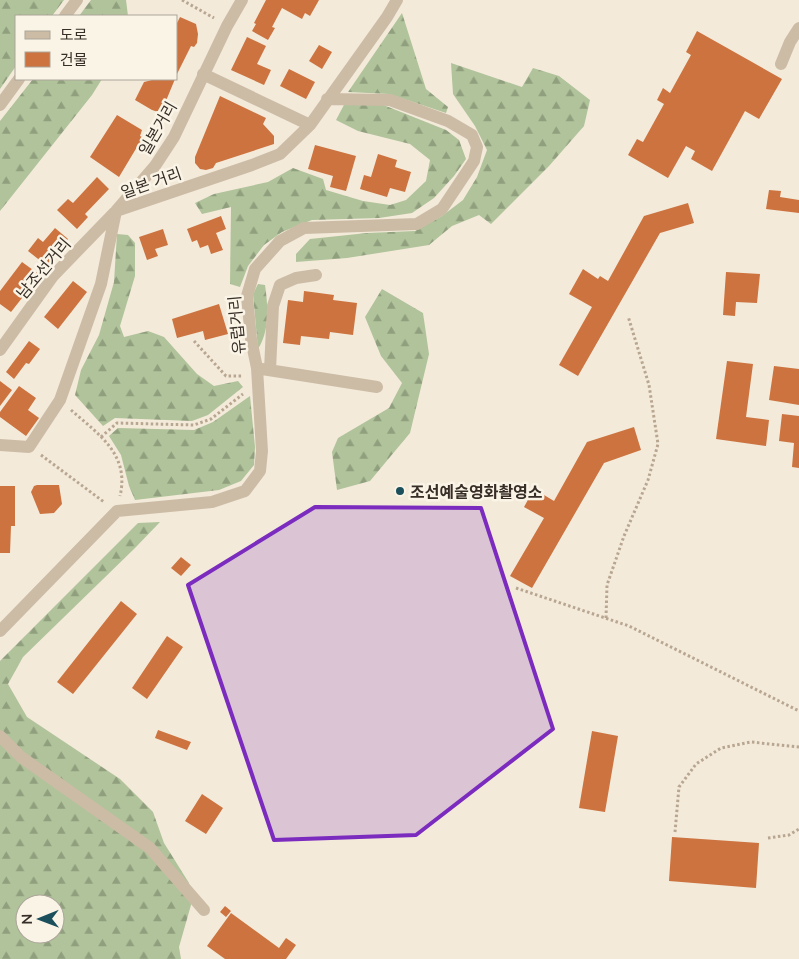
<svg xmlns="http://www.w3.org/2000/svg" width="799" height="959" viewBox="0 0 799 959" font-family="Lato,'Noto Sans KR',sans-serif">
<style>
.forest{fill:url(#forest-firs);fill-rule:evenodd}
.building{fill:#cc733f}
.lines{fill:none;stroke-linecap:round;stroke-linejoin:round}
.path{stroke:#b8a690;stroke-width:3;stroke-dasharray:2.5 2.5;stroke-linecap:butt}
.minor{stroke:#ccbca6;stroke-width:12}
.marked{fill:#7b2cbf;fill-opacity:0.2;stroke:#7b2cbf;stroke-width:4;stroke-linejoin:round}
.poi-dot{fill:#1a4f5b;stroke:#faf4e7;stroke-width:2}
.labels{text-anchor:middle;dominant-baseline:central;stroke-width:5;stroke-linejoin:round;paint-order:stroke}
.street-label{font-size:16px;fill:#372e27;stroke:#faf4e7}
.poi-label{font-size:16px;font-weight:bold;fill:#372e27;stroke:#faf4e7;text-anchor:start}
</style>
<defs>
<pattern id="forest-firs" width="22" height="20" patternUnits="userSpaceOnUse" patternTransform="scale(1.25)"><rect width="22" height="20" fill="#b0c39a"/><path d="M5 1l3.5 6h-7zM16 11l3.5 6h-7z" fill="#909f7e"/></pattern>
</defs>
<rect width="100%" height="100%" fill="#f3eada"/>
<path class="forest" d="M0,0H64L52,16H16V66L0,89Z
M91,0H126L128,16H79Z
M402,13L426,89L448,107L446,113L389,94L348,92Z
M451,63L522,87L533,68L559,76L590,100L584,126L549,166L491,224L479,215L452,226L429,245L347,258L296,262V254L310,239L367,233L415,231L442,216L463,200L477,177L487,150L475,126L453,94Z
M33,79H102L92,95L0,211V121Z
M345,103L381,104L446,130L459,140L466,159L454,176L434,198L412,213L379,218L312,220L282,232L264,245L248,266L240,287L230,284L231,207L202,214L195,203L214,194L268,182L293,168L323,179L326,190L363,201L390,205L406,200L426,181L430,160L410,144L358,131L336,120Z
M117,234L128,235L135,243V276L120,326L124,337L148,331L164,337L197,374L214,386L238,381L243,387L208,415L192,421L115,418L103,426L75,395L81,370L99,335L114,282Z
M258,284L265,285C268,306 270,330 258,349L253,294Z
M382,289L423,313L429,354L410,433L370,481L337,490L332,452L338,438L389,408L402,383L381,356L365,317Z
M250,396L255,447L254,465L241,481L219,490L135,500L129,486L121,455L109,436L118,428L194,430L213,422Z
M160,522L135,548L23,657L8,684L27,717L120,779L153,812L164,843L189,883L191,905L179,947L181,959H0V661L138,523ZM25,904H55V934H25Z"/>
<path class="building" d="M266,0H319L310,16L305,13L302,19L282,8L272,27L275,28L268,40L252,31L256,24L254,23Z
M180,17L196,24L198,34L197,43L194,47L191,46L176,76V25Z
M697,31L782,79L759,119L745,111L712,171L691,159L695,151L686,146L668,178L628,155L637,139L643,142L664,104L657,100L663,88L670,93L691,55L686,52Z
M247,37L266,46L257,64L271,70L264,85L231,70Z
M319,45L332,52L322,69L309,61Z
M289,69L315,82L306,99L280,86Z
M156,79H175L163,108L158,112L152,110L135,100L144,82Z
M220,96L266,118L263,124L274,136V144L216,163L213,168L206,170L200,169L195,163V157Z
M117,115L142,130L140,136L144,138L145,142L141,148L137,147L119,177L90,157Z
M315,145L356,156L346,191L330,187L333,176L308,169Z
M378,154L397,160L395,167L411,172L405,192L390,188L387,197L360,189L364,175L371,177Z
M97,177L109,189L85,214L88,217L77,229L57,210L68,199L73,203Z
M769,190L781,191L780,197L799,200V213L766,209Z
M688,203L694,223L660,233L578,376L559,365L592,307L569,294L583,269L598,279L600,276L608,281L644,216Z
M221,216L226,229L216,233L223,250L211,254L208,245L200,248L197,240L192,242L187,229Z
M55,228L68,239L47,266L28,251L38,238L43,242Z
M163,229L168,245L155,249L158,256L147,260L139,237Z
M22,262L40,275L11,312L0,304V291Z
M726,272L760,274L757,303L736,302L735,316L723,315Z
M73,281L87,292L58,329L44,317Z
M304,291L334,295L333,300L357,303L353,335L330,332L329,339L301,336L300,345L283,343L288,300L303,302Z
M219,304L228,334L205,340L203,331L177,338L172,319Z
M29,341L40,349L29,364L26,363L14,379L6,372Z
M727,361L753,364L746,417L769,420L766,446L716,439Z
M774,366L799,369V405L769,400Z
M0,381L12,390L0,406Z
M19,386L36,398L28,410L39,418L26,436L0,417V412Z
M782,414L799,416V468L792,467L794,443L779,441Z
M634,427L641,450L604,463L532,588L510,576L544,518L524,507L534,489L554,501L587,442Z
M37,485H59L62,504L54,513L40,514L31,492L34,486Z
M0,486H15V526H11L10,553H0Z
M181,557L191,565L181,576L171,568Z
M121,601L137,614L73,694L57,682Z
M167,636L183,647L147,699L132,688Z
M158,730L191,742L187,750L155,738Z
M592,731L618,736L605,812L579,808Z
M202,794L223,808L206,834L185,821Z
M672,837L759,843L756,888L669,881Z
M225,906L231,911L226,917L220,912Z
M231,913L279,948L286,938L296,945L286,959H225L207,946Z"/>
<g class="lines">
<path class="path" d="M182,0L214,18
M194,341L226,376H243
M71,410C98,434 130,454 120,496
M101,437L117,423L194,425L211,419L243,394
M41,455L104,502
M516,588L629,626L799,711
M606,618L607,585L624,536L648,480L658,444L649,385L628,316
M675,832L679,787L696,764L721,748L751,742L799,747
M768,838L789,835L799,829"/>
<path class="minor" d="M65,16L77,0
M781,64L790,42L799,28
M203,74L310,125
M0,105L19,79
M0,350L53,276L116,211L155,166L174,137L227,26L242,0
M262,369L377,387
M270,370L273,306L280,285L296,278L316,275
M0,445L29,447L60,400L101,284L116,211L252,165L280,154L310,125L387,17L397,0
M0,631L117,511L212,502L245,491L260,471L262,451L257,368L251,339L247,296L255,269L280,241L304,228L417,224L442,209L474,161L477,147L472,135L448,121L390,100L327,99
M0,736L21,757L150,848L204,910"/>
</g>
<path class="marked" d="M315,507L481,508L553,729L416,835L274,840L188,585Z"/>
<circle class="poi-dot" cx="400" cy="491" r="5"/>
<g class="labels">
<g class="street-label">
<text transform="translate(157 128) rotate(-60)">일본거리</text>
<text transform="translate(151 182) rotate(-19)">일본 거리</text>
<text transform="translate(43 268) rotate(-50)">남조선거리</text>
<text transform="translate(236 325) rotate(-95)">유럽거리</text>
</g>
<g class="poi-label">
<text x="410" y="491">조선예술영화촬영소</text>
</g>
</g>
<rect x="15" y="15" width="162" height="65" fill="#faf4e7" stroke="#aca59a"/>
<rect x="25" y="31" width="25" height="8" fill="#ccbca6" stroke="#aca59a"/>
<text x="60" y="40" font-size="15" fill="#372e27">도로</text>
<rect x="25" y="52" width="25" height="15" fill="#cc733f" stroke="#aca59a"/>
<text x="60" y="65" font-size="15" fill="#372e27">건물</text>
<g transform="translate(40 919) rotate(269)"><circle r="24" fill="#faf4e7" stroke="#aca59a"/>
<path d="M0-4L9 19L0 12L-9 19Z" fill="#1a4f5b"/>
<text y="-8" font-size="14" font-weight="bold" text-anchor="middle" fill="#372e27">N</text>
</g>
</svg>
